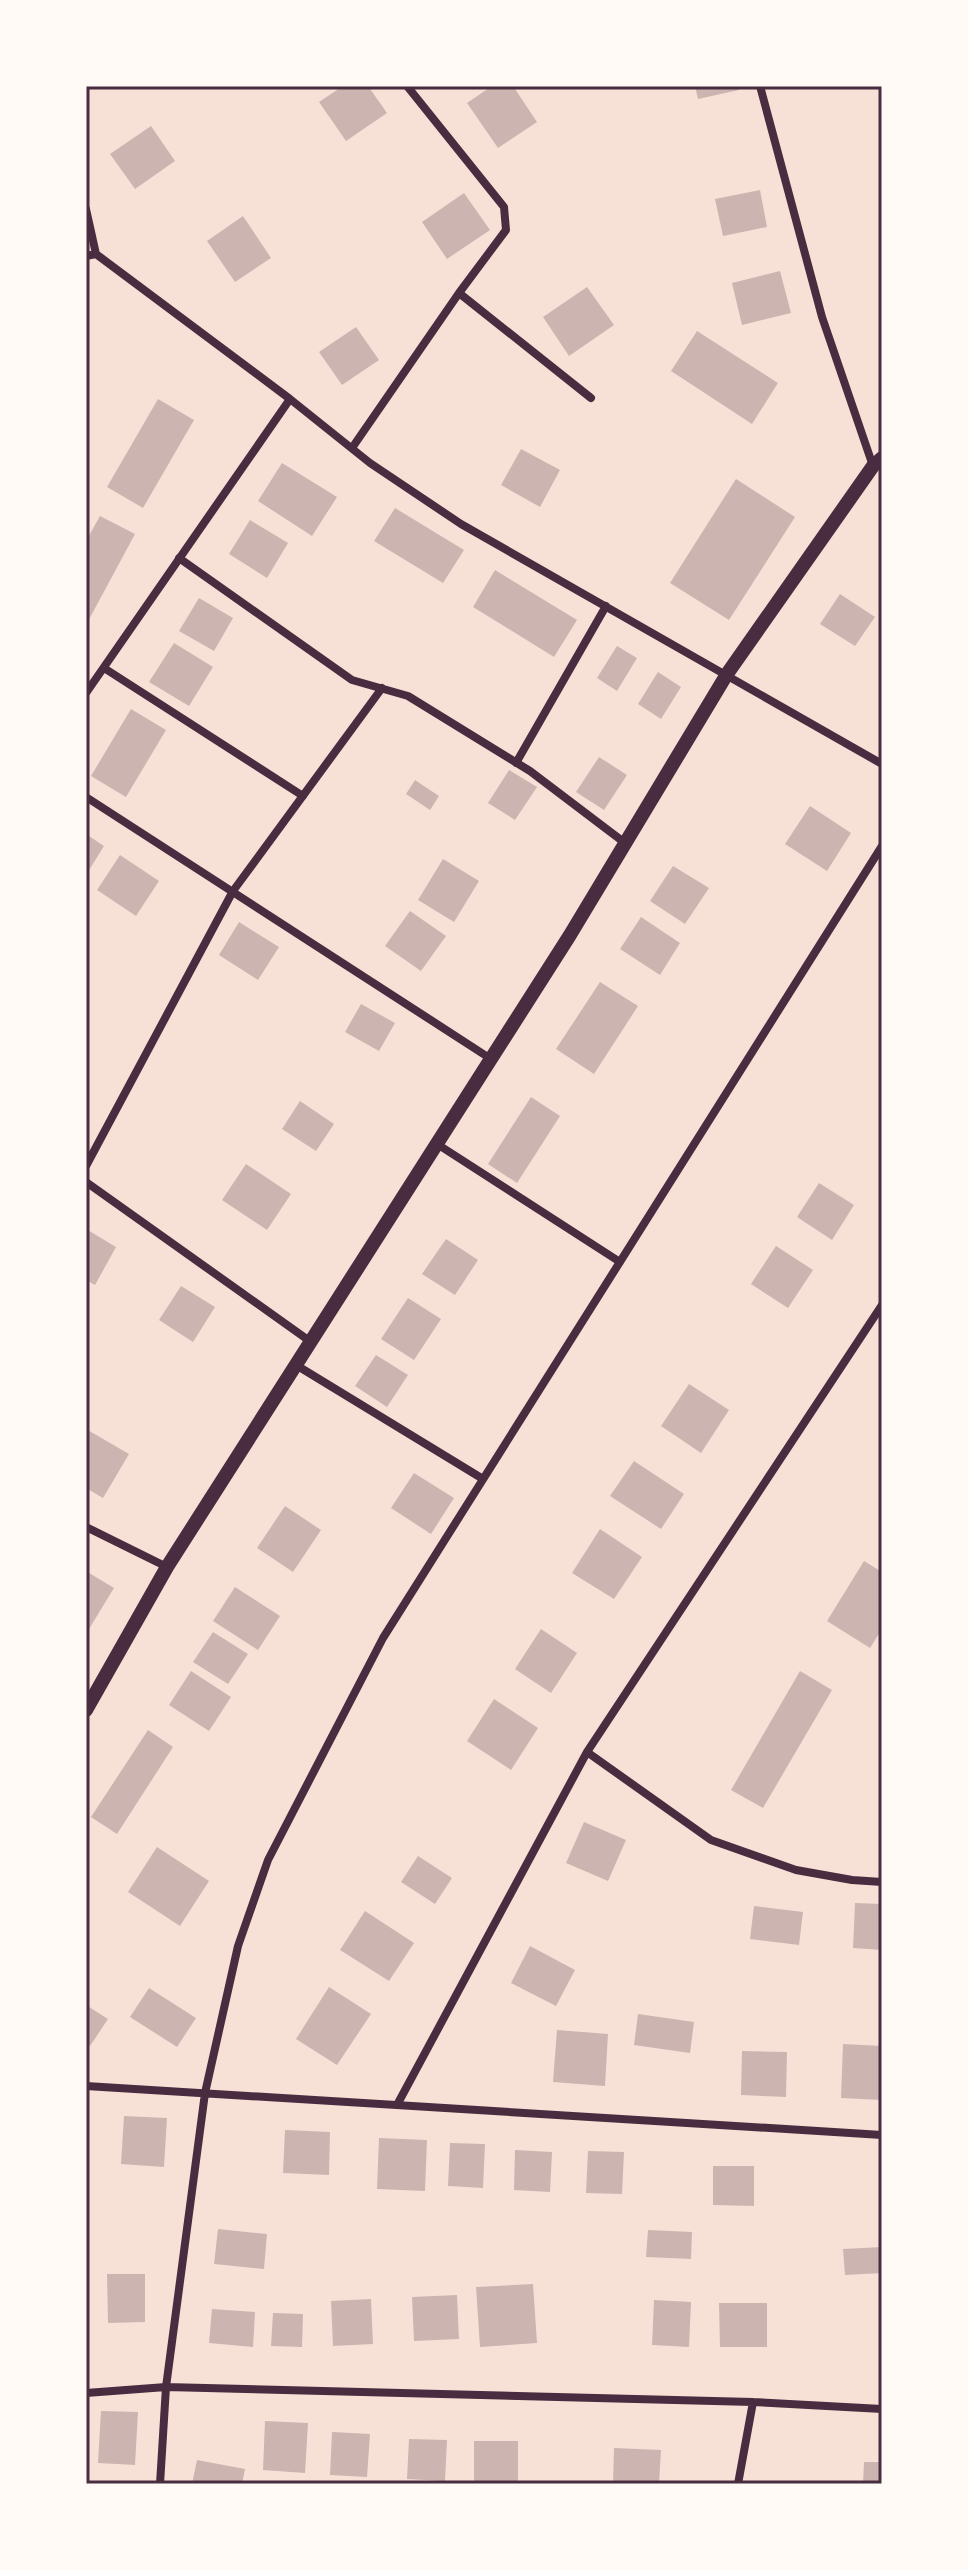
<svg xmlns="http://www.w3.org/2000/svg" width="968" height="2570" viewBox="0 0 968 2570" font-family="Inter,sans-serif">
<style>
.building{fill:#ccb4b1}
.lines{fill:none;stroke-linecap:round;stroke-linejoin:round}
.minor{stroke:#4a2c40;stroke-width:8}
.tertiary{stroke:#4a2c40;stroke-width:14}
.neatline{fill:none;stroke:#4a2c40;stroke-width:3}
</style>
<rect width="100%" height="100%" fill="#f7e1d7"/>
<path class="building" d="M343,86H368L387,113L346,141L319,102Z
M492,86H513L537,122L498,148L467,103Z
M695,86H738L739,90L698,99Z
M151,126L175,161L135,189L110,154Z
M760,190L767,227L723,236L715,199Z
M464,193L490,230L447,259L422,222Z
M243,216L271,258L235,282L207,241Z
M780,271L791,313L742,325L732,283Z
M587,287L614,325L569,356L543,317Z
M356,327L379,360L342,385L319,352Z
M697,331L778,383L752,424L671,371Z
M158,399L194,420L143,508L107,487Z
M521,449L560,470L540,507L501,485Z
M282,463L337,497L312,536L258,501Z
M736,479L795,517L729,620L670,583Z
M395,508L464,550L443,583L374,541Z
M100,516L135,534L86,625V541Z
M250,520L288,543L267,578L229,554Z
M495,570L577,620L554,657L473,607Z
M840,594L875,617L855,646L820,624Z
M199,598L233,618L214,651L179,631Z
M174,643L213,667L189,706L149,682Z
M617,646L637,658L617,691L597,678Z
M658,672L681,687L661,719L638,704Z
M131,709L166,730L126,797L91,776Z
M599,757L627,775L604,810L576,792Z
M509,770L537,787L515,820L488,803Z
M415,780L439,796L430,810L406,794Z
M810,806L851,833L827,871L785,844Z
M86,834L104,846L86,875Z
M120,855L159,881L136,916L97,890Z
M443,859L479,881L454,922L418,900Z
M673,866L709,888L685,924L650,901Z
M410,911L446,936L421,971L385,946Z
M641,917L680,943L660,975L620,949Z
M239,922L279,947L258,980L219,955Z
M600,982L638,1006L594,1074L556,1049Z
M361,1004L395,1023L379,1051L345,1032Z
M531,1097L560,1116L517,1183L488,1164Z
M300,1101L334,1124L316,1151L282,1129Z
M246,1164L291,1194L267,1230L222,1200Z
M819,1183L854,1205L832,1240L797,1217Z
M86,1229L116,1247L95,1285L86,1280Z
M446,1239L478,1260L455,1295L422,1274Z
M776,1246L813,1270L788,1308L751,1284Z
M181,1286L215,1307L193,1342L159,1320Z
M408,1298L441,1319L414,1360L381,1339Z
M376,1355L408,1375L387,1407L355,1386Z
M689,1384L729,1410L701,1453L661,1426Z
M86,1429L129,1454L103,1498L86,1488Z
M634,1461L684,1494L661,1529L610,1496Z
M414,1473L454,1498L431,1534L391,1508Z
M285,1506L321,1530L293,1572L257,1548Z
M600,1529L642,1557L614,1599L572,1573Z
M864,1561L882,1572V1629L870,1648L827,1621Z
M86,1571L114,1588L89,1629L86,1627Z
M235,1587L280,1616L258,1650L213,1621Z
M541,1629L577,1653L551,1693L515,1669Z
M213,1632L248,1654L228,1684L193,1662Z
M191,1671L231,1697L209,1731L169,1705Z
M800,1671L832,1690L763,1808L731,1790Z
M494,1699L538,1728L511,1770L467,1741Z
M148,1730L173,1747L117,1834L91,1817Z
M584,1822L626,1840L608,1881L566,1863Z
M157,1847L209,1881L180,1926L128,1892Z
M418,1856L452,1878L435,1904L401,1882Z
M855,1903L882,1904V1950L853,1948Z
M754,1906L803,1912L799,1945L750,1939Z
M365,1911L414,1943L389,1981L340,1950Z
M530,1946L575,1970L556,2006L511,1983Z
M329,1987L371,2014L337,2065L296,2039Z
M149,1988L196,2018L177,2047L130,2017Z
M86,2005L108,2019L90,2046L86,2044Z
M638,2014L694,2022L690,2053L634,2045Z
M557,2030L608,2034L605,2086L553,2082Z
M843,2044L882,2046V2100L841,2098Z
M742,2051L787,2052L786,2097L741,2095Z
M124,2116L167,2118L164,2167L121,2164Z
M285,2130L330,2132L329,2175L283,2173Z
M379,2138L427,2140L425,2191L377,2189Z
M450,2143L485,2144L483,2188L448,2186Z
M515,2150L552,2152L550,2192L514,2190Z
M588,2151L624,2152L622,2194L586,2193Z
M713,2166H754V2206L713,2205Z
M218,2229L267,2234L264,2269L214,2264Z
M648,2230L692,2232L691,2259L646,2257Z
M882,2247V2273L845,2275L843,2249Z
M107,2274H145V2322L108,2323Z
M533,2284L537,2343L480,2347L476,2287Z
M457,2295L459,2339L414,2341L412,2297Z
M371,2299L373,2344L333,2346L331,2301Z
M654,2300L691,2302L689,2347L652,2345Z
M719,2303H767V2347H720Z
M212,2309L255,2312L253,2347L209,2343Z
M273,2313L303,2314L302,2347L271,2346Z
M101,2411L138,2412L135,2465L98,2463Z
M265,2421L308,2423L305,2473L263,2470Z
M332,2432L370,2434L367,2477L330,2475Z
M409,2439L447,2440L445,2481L407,2479Z
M474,2441H518V2484H474Z
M614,2448L661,2450L659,2484H613Z
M197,2460L245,2469L242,2484H192Z
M864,2462H882V2484H863Z"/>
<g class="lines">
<path class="minor" d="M407,86L504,207L506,230L459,293L591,398
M760,86L822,317L873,466
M86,209L96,254
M86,256L96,254L290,399L370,463L461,524L882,764
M352,448L459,293
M179,558L352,680L408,696L530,771L625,843
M104,668L303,796
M86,693L290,399
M516,763L606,606
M86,797L491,1059
M437,1144L620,1262
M86,1166L233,891L382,688
M86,1182L311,1342
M296,1365L483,1479
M86,1527L167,1567
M587,1752L711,1840L796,1870L852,1880L882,1882
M86,2086L882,2135
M397,2105L587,1752L882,1305
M86,2393L166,2387L753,2402L882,2409
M160,2484L166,2387L205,2093L238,1946L268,1860L383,1638L882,846
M738,2484L753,2402"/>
<path class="tertiary" d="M86,1710L167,1567L570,935L727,674L873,466L882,458"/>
</g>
<rect width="968" height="2570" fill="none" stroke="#fffaf5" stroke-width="176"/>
<rect x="88" y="88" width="792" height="2394" class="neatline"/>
</svg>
